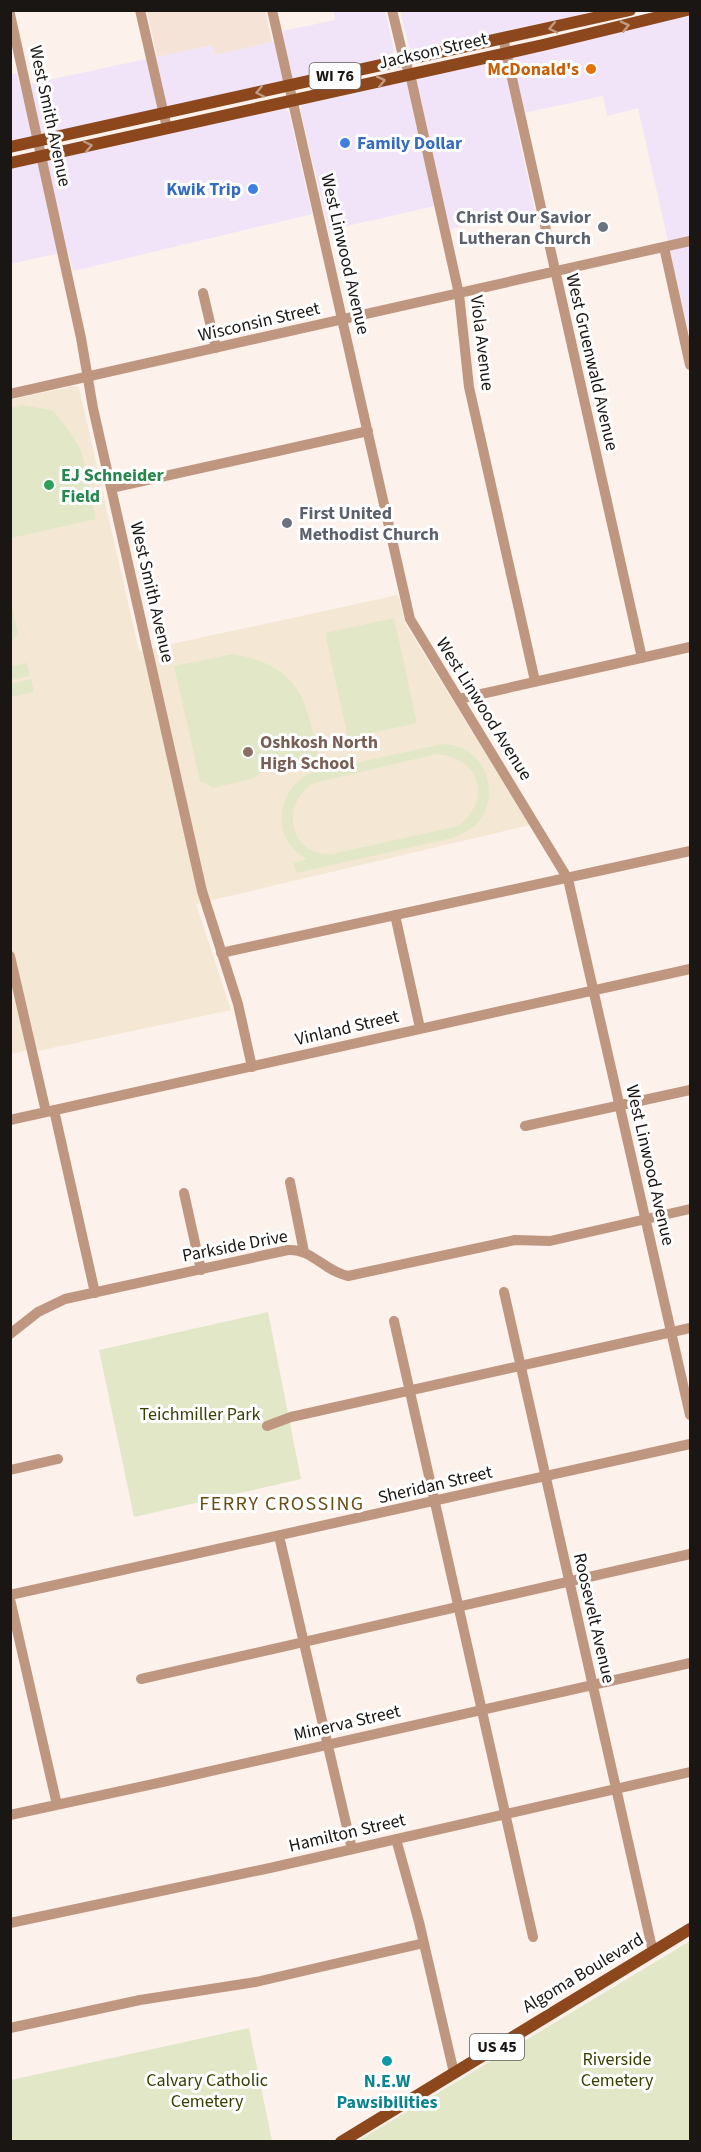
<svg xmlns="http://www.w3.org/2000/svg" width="701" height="2152" viewBox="0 0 701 2152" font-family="'Source Sans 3',sans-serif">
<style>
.commercial{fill:#f1e4f8}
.built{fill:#f5e3d8}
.education{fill:#f4e8d4}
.green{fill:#e2e7c8;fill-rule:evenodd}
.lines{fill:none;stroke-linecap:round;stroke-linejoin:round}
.minor{stroke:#bf9781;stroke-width:10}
.major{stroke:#8c481c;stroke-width:12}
.oneway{stroke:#c09a82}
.food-dot{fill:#e8710a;stroke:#fff;stroke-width:2}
.shop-dot{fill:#3f7fe0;stroke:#fff;stroke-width:2}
.worship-dot{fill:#6b7280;stroke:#fff;stroke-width:2}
.leisure-dot{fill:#2e9e5b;stroke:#fff;stroke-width:2}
.education-dot{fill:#8d6e63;stroke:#fff;stroke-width:2}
.culture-dot{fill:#0f9aa8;stroke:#fff;stroke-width:2}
.labels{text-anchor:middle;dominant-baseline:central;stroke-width:6;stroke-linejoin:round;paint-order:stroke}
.shield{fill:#fff;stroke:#5f5c5a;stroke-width:1.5}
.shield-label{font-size:16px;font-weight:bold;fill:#1a1614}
.street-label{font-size:18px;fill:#1a1614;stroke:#fff}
.food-label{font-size:18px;font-weight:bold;fill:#c56008;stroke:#fff;text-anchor:end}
.shop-label{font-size:18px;font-weight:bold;fill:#366cbe;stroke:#fff;text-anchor:start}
.worship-label{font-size:18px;font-weight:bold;fill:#5b616d;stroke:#fff;text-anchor:end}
.leisure-label{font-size:18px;font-weight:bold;fill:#27864d;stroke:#fff;text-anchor:start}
.education-label{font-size:18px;font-weight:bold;fill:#785e54;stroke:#fff;text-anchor:start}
.park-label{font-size:18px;fill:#3a3f02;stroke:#fff}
.culture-label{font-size:18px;font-weight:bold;fill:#0d838f;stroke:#fff}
.neighbourhood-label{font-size:20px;letter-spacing:1.5px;fill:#6a4c16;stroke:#fff}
</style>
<rect width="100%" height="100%" fill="#fcf1eb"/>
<path class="commercial" d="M334,11H385L394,50L392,57L11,143L10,75L17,73L20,86L212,45L215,55L284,39L283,31L335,20Z
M400,11V10L597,11L413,51L409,47Z
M690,14V339L638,108L607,116L603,96L514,115L535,211L450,229L444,204L329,230L301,112L302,104Z
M285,108L289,113L312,214L73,271L68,251L11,264L10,167Z"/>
<path class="built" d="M147,11H265L272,42L215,55L212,45L157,57Z"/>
<path class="education" d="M74,386L78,387L80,392L139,651L398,595L406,625L530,825L196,904L231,1010L38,1051L37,1048L11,1054L10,400Z"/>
<path class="green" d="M22,405L51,410L57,415L72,435L81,450L96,519L11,538V408Z
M10,597L18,633L11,644H10Z
M394,618L417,723L348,738L325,633Z
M233,654C301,666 306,700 319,759L262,772L255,778L213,788L200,781L174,666Z
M27,663L30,676L11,680V666Z
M31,679L34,692L11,697V684Z
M442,744C449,745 457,745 464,749C490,762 497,799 479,821C472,830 462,834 452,838L296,873L294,863L307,859C270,841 276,789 310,773ZM437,754C480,758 493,799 458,826L332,854C289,856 279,804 314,783Z
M268,1312L301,1479L134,1517L99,1350Z
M690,1941V2141H358Z
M249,2028L272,2141H11V2080Z"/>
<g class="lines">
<path class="minor" d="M140,10L167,128
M272,10L410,619L568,879L690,1415
M392,10L404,60L410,74L459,294L469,387L535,681
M10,14L81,338L93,408L202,891L238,1004L252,1067
M503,38L642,658
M664,247L690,365
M203,293L216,348
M10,394L690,241
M111,488L368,431
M459,699L690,647
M395,915L420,1028
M221,953L690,851
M10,956L46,1112
M54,1110L95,1293
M10,1120L690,969
M525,1126L690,1090
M290,1182L304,1252
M184,1193L201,1270
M504,1292L653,1952
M394,1321L533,1937
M10,1334L38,1312L65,1299L288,1250C311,1248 324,1271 348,1276L515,1240L550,1241L690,1209
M267,1426L291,1417L690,1328
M10,1470L58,1459
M279,1536L352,1849
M10,1595L690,1444
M10,1599L57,1805
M141,1679L690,1554
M10,1815L167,1781L690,1663
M396,1839L419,1922L454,2073
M10,1923L270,1868L690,1772
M10,2028L140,2000L256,1982L424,1943"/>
<path class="major" d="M10,147L630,10
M10,163L543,45L687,10
M341,2142L690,1929"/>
</g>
<defs><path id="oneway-chevron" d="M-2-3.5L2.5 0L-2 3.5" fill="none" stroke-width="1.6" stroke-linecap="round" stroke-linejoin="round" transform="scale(1.5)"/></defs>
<g class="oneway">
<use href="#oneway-chevron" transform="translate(625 26) rotate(-13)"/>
<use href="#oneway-chevron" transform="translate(553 28) rotate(168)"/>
<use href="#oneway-chevron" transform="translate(381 81) rotate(-13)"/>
<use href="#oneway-chevron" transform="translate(260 92) rotate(168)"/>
<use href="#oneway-chevron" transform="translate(88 146) rotate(-12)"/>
</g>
<circle class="food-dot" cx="591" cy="69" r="6"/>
<g class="shop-dot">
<circle cx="345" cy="143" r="6"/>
<circle cx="253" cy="189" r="6"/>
</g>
<g class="worship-dot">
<circle cx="603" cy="227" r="6"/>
<circle cx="287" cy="523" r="6"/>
</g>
<circle class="leisure-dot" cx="49" cy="485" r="6"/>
<circle class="education-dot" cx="248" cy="752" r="6"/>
<circle class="culture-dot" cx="387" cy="2061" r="6"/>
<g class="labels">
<g class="shield">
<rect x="309.5" y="63" width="51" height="26" rx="4.5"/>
<rect x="470" y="2034" width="54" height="26" rx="4.5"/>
</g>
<g class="shield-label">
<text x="335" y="76">WI 76</text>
<text x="497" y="2047">US 45</text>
</g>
<g class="street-label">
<text transform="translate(433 51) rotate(-13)">Jackson Street</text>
<text transform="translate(50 116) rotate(78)">West Smith Avenue</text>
<text transform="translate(345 254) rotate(77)">West Linwood Avenue</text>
<text transform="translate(259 322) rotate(-13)">Wisconsin Street</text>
<text transform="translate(482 343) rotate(83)">Viola Avenue</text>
<text transform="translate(592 362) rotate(77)">West Gruenwald Avenue</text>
<text transform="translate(152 592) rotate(77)">West Smith Avenue</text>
<text transform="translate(484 709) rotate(58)">West Linwood Avenue</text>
<text transform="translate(347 1028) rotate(-13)">Vinland Street</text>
<text transform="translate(650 1165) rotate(77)">West Linwood Avenue</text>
<text transform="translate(235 1246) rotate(-11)">Parkside Drive</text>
<text transform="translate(435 1485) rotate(-13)">Sheridan Street</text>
<text transform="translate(594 1618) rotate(77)">Roosevelt Avenue</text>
<text transform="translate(347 1723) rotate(-13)">Minerva Street</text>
<text transform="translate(347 1833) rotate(-13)">Hamilton Street</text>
<text transform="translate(583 1973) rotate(-31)">Algoma Boulevard</text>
</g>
<g class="food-label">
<text x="579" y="69">McDonald's</text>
</g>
<g class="shop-label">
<text x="357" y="143">Family Dollar</text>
<text x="241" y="189" text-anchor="end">Kwik Trip</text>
</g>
<g class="worship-label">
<text x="591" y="217">Christ Our Savior<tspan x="591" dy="21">Lutheran Church</tspan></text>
<text x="299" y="513" text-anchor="start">First United<tspan x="299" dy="21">Methodist Church</tspan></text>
</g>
<g class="leisure-label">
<text x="61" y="475">EJ Schneider<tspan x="61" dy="21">Field</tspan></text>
</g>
<g class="education-label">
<text x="260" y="742">Oshkosh North<tspan x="260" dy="21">High School</tspan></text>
</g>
<g class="park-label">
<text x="200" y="1414">Teichmiller Park</text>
<text x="617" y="2059">Riverside<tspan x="617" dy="21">Cemetery</tspan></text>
<text x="207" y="2080">Calvary Catholic<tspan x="207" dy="21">Cemetery</tspan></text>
</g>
<g class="culture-label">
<text x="387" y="2081">N.E.W<tspan x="387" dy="21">Pawsibilities</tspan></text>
</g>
<g class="neighbourhood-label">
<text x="282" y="1504">FERRY CROSSING</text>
</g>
</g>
<rect width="701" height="2152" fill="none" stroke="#1a1614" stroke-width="24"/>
</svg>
